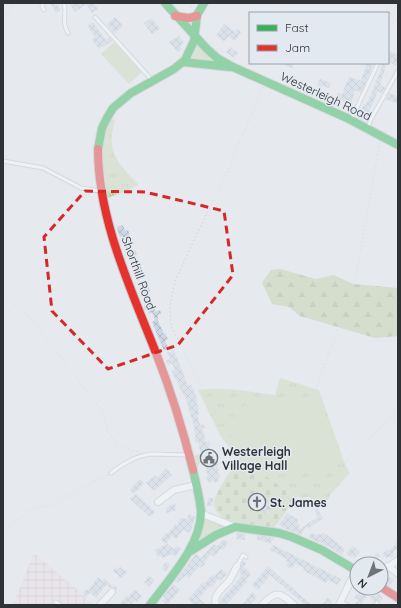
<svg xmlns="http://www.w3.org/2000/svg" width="401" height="608" viewBox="0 0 401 608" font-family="Quicksand,sans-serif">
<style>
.industrial{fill:url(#industrial-grid)}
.grass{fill:url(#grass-tufts)}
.forest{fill:url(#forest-firs)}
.cemetery{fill:url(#cemetery-stones)}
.pitch{fill:#cddab8}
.building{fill:url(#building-cross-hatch)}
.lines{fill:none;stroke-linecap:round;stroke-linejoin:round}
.lane-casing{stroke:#c3c6c9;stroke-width:5}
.street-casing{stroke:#c3c6c9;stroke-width:8}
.fast-casing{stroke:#c3c6c9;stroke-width:10}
.jam-casing{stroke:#c3c6c9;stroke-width:10}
.path{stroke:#c8c8ca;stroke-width:1;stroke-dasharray:1 3;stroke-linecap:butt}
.lane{stroke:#fbfcfc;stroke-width:3}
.street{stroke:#fbfcfc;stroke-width:6}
.fast{stroke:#30b455;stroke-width:8}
.jam{stroke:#e5322d;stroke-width:8}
.marked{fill:none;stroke:#d62828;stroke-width:3;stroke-dasharray:8 5;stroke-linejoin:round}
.labels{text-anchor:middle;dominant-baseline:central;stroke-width:3;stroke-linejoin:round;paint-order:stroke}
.street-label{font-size:12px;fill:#303336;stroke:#e2e9f1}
.poi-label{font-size:12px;font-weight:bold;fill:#303336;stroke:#e2e9f1;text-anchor:start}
</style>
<defs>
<pattern id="industrial-grid" width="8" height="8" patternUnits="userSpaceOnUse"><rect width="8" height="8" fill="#ecdfe5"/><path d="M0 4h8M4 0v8" fill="none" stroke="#cbc0c5"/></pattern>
<pattern id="grass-tufts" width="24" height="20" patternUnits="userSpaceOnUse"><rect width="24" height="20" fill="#cddab8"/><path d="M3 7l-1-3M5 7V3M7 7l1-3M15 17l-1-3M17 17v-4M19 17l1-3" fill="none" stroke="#b0bc9f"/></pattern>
<pattern id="forest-firs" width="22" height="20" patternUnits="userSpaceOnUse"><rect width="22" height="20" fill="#c0cfa3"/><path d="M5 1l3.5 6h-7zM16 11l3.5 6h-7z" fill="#a5b28d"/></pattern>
<pattern id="cemetery-stones" width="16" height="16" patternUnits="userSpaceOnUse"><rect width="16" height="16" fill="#cddab8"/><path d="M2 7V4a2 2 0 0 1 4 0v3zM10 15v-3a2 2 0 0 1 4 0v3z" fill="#b0bc9f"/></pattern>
<pattern id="building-cross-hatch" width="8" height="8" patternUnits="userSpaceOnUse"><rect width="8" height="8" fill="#ccd7e3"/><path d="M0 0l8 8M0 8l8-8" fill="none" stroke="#b0b9c3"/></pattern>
</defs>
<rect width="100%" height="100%" fill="#e6e9ee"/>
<path class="industrial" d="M34,553L79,591L93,605H13Z"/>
<path class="grass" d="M198,45L214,60L213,61L193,60L191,58L196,46Z
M110,118L115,121C105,151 119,165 139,185L108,198L103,168V134Z
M280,378L319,390L345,464L350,473L330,495L325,506L309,497L301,498L297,496L277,484L236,455L221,437L198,390C224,386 250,392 275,395Z
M200,454L201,462L197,467L196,466L193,456Z
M204,520H210L223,525L224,528L199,543L197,541L201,534Z"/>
<path class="forest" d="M280,269L316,279L334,275L353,284L398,288V336L375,338L300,316L289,307L272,304L262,283L271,270Z"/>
<path class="cemetery" d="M240,457L277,484L297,496L272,531C258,528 212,523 214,503C216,489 232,470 240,457Z"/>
<path class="pitch" d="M114,42L142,72L129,84L101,54Z
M316,394L341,459L300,475L296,466C291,470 283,475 276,475C269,474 263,469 257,465C236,451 219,426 244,406C255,396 269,400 281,407Z"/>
<path class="building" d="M50,3H57L61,10L56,13Z
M69,3H93L98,9L92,13L86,4L75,12Z
M115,17L123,26L114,34L107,24Z
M152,18L160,29L152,34L144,23Z
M93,22L106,40L109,37L112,41L103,47L102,46L99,49L94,43L92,39L95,37L87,26Z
M224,24L235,32L237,29L241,32L235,41L229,36L224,41L216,35Z
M179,36L184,43L180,46L182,49L178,52L169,42Z
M230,47L238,53L234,58L226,52Z
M388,50L398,55V67L388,61Z
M281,63H294L292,68Z
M367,63H373L369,75L361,93L355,90L351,105L336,98L338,93L342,94L349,77L361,81Z
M383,63L386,65L380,85L385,88L382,93L378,91L367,116L369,117L367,122L360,118L365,110L362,108L364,104L366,105L373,90Z
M320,79L331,83L329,88L322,85L321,87L317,85Z
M389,93L398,97V104L386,99Z
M123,225L125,231L128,230L130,236L128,237L133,250H135L137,254L130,257L129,253L126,254L124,249L125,248V244L122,236L120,237L118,232L117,227Z
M140,264L144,276L138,278L134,267Z
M147,283L150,291L142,294L141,288H143L141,285Z
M152,302L156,312L160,310L161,314L158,315V321L164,334L165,333L168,339L165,341L169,349L164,351L152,322L155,320L152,312L149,314L148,310H145L144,306Z
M174,350L188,386L191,384L198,401L196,402L199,409H198L199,415H197L200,425L204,424L205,428H202L206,442L209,441L211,445L208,446L210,453L214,452L218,465L217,466L219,471H217L220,477L218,478L219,481L215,483L214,481L209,483L206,477L208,476L206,469H207L205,461L203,462L198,442L195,443L194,438H196L194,429H195L188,407L189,406L174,376L172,371L175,370L172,363L168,365L166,361L170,359L167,353Z
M166,468L172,475L154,491L146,483L155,475L157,478Z
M139,480H141L144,483L134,494L130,490L131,488Z
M252,491L269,504L266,507L270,510L267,515L246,500Z
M136,494L155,512L150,517L130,499Z
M208,498H213V506H207Z
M175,503L176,510L167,513L166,508Z
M317,508L323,518L308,529L306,526L301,535L286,529L279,525L287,513L297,519L300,529L318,517L314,510Z
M189,514L195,517L190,533L183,530L176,539L172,536L166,544L161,540L166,533L168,534L176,523L177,527L180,518L185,519V518L187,519Z
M236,533L245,534V540L236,539Z
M311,533L318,535V534L321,535L322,533L327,535L345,549L341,555L332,548L309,538Z
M257,535L274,538L270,544L262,541V540H257Z
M224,539L228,543L223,550L221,548L214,557L211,554L204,563L205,564L201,568L200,566L189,578L186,575L177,583L175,581L196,554L201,558L214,544L217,546Z
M398,541V547L392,554L394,555L391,558L389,556L387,558L382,555L387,549L389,551Z
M167,544L174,549L177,546L181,549L175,557L172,554L162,558L161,555L158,557L154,550Z
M273,545L341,579L338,585L328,580L326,583L303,570L304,568L295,563L292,569L286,566L288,562L286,561L287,559L270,550Z
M353,546L360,552L354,558L352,556L351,557L346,553Z
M377,553L380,556L376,560L381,564H368Z
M243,561L246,563L244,567L251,574L245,581L247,582L231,599L226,605H221L220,600L242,576L239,571Z
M166,562L170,565L165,572L162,567Z
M268,566L302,597L312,605H305L270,575L258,590L252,585Z
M116,567L118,570L120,567L127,572L121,578L113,571Z
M221,569L227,574L221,580L218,579L212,587L210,586L199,598L206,605H195L188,599L203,582L205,583L212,575L214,577Z
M149,576L155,580L149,587L144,582Z
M384,576L388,579L390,577L394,580L389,586L381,580Z
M98,577L102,581L104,578L113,587L114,586L117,588L116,590L113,588H110L106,585L96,598L90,593L86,597L83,593L86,589L89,592L88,591Z
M173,584L180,590L167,605L162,601L165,598L163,597Z
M135,590L142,596L137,602L135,600L131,605H118L127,596L128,597Z
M252,592L257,597L250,605H242Z
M360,592L367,597L360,605H354L358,601L354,598Z
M376,592L383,598L380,602L377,600L374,602L370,598Z
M327,598L332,601L329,605H322Z"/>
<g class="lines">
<defs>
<path id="lane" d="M43,3L42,6L44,10
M64,3C67,15 61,20 68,33
M95,17L151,79
M351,120L378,63
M368,127L371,119L398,71
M3,161L43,168L81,188L100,191
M111,473C123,464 135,456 151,454L188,455
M237,566L243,555L246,557
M56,602L60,605
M340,602L347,605
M375,605L377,603"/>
<path id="street" d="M158,502L174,490L196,485
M200,513L235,527
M388,566L398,574
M381,572L398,560
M100,605L112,592
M216,605C212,595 223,588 229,581C232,577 234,571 237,566
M262,605C276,589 281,593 294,605
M339,605L356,570"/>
<path id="fast" d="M165,3L206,48L217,58L233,67L347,118L398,145
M183,62L230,67
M98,149L102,128L107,118L113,108L131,93L174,69L185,60L194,41L197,15L204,3
M189,552L216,535L235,527L279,533L292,537L322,550L357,571
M150,605C169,579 201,546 201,512C200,498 196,484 193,470"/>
<path id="jam" d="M175,16L189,18L197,16
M98,149C98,220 131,289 156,353C171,391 183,430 193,470
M381,587L398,598"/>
</defs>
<use href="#lane" class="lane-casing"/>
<use href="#street" class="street-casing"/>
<use href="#fast" class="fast-casing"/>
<use href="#jam" class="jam-casing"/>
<path class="path" d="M190,3L192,10
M383,3L398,23
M3,18L7,15L13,3
M263,87L224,179L195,238L175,281L170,307L171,326L203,390L238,452L295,493L316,388L355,281L380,142
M3,294L32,320L103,412L108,431L118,446L139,452
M232,457L236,455L238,453
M303,504L308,487
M274,525L298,495L295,493L315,484L325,471L339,464H345L354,452L398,412
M3,533L29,510L53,505L83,487L107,475"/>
<use href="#lane" class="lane"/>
<use href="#street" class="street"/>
<use href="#fast" class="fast"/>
<use href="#jam" class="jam"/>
</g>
<path d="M0 0H401V608H0ZM85,191L145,192L224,211L233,275L178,345L108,369L52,311L44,237Z" fill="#e6e9ee" fill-opacity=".55" fill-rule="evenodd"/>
<path class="marked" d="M85,191L145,192L224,211L233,275L178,345L108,369L52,311L44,237Z"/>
<defs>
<symbol id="civic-ring" viewBox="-11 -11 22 22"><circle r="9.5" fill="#e2e9f1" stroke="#707376" stroke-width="1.5"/><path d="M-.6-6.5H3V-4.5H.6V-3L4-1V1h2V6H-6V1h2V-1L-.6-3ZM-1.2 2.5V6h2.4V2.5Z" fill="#707376"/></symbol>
<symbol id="church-ring" viewBox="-11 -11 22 22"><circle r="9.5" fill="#e2e9f1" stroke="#707376" stroke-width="1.5"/><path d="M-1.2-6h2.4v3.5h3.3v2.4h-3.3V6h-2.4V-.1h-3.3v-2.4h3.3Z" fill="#707376"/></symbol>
</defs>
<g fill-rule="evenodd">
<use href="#civic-ring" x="199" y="448" width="20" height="20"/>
<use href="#church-ring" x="247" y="492" width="20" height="20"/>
</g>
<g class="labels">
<g class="street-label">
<text transform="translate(326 96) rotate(25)">Westerleigh Road</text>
<text transform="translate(139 273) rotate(70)">Shorthill Road</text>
</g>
<g class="poi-label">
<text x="222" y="451">Westerleigh<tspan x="222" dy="14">Village Hall</tspan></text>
<text x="270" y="502">St. James</text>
</g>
</g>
<rect width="401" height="608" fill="none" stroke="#303336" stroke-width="8"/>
<rect x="249" y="12" width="140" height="52" fill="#e2e9f1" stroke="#9ba0a6"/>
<rect x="257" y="25" width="20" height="6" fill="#30b455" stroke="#9ba0a6"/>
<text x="285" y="32" font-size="12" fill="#303336">Fast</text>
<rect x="257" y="45" width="20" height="6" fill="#e5322d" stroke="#9ba0a6"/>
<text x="285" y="52" font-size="12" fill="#303336">Jam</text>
<g transform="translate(369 576) rotate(222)"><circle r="19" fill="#e2e9f1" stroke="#9ba0a6"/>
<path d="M0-3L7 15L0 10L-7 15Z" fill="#707376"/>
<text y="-6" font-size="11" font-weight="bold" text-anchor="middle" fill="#303336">N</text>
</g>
</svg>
